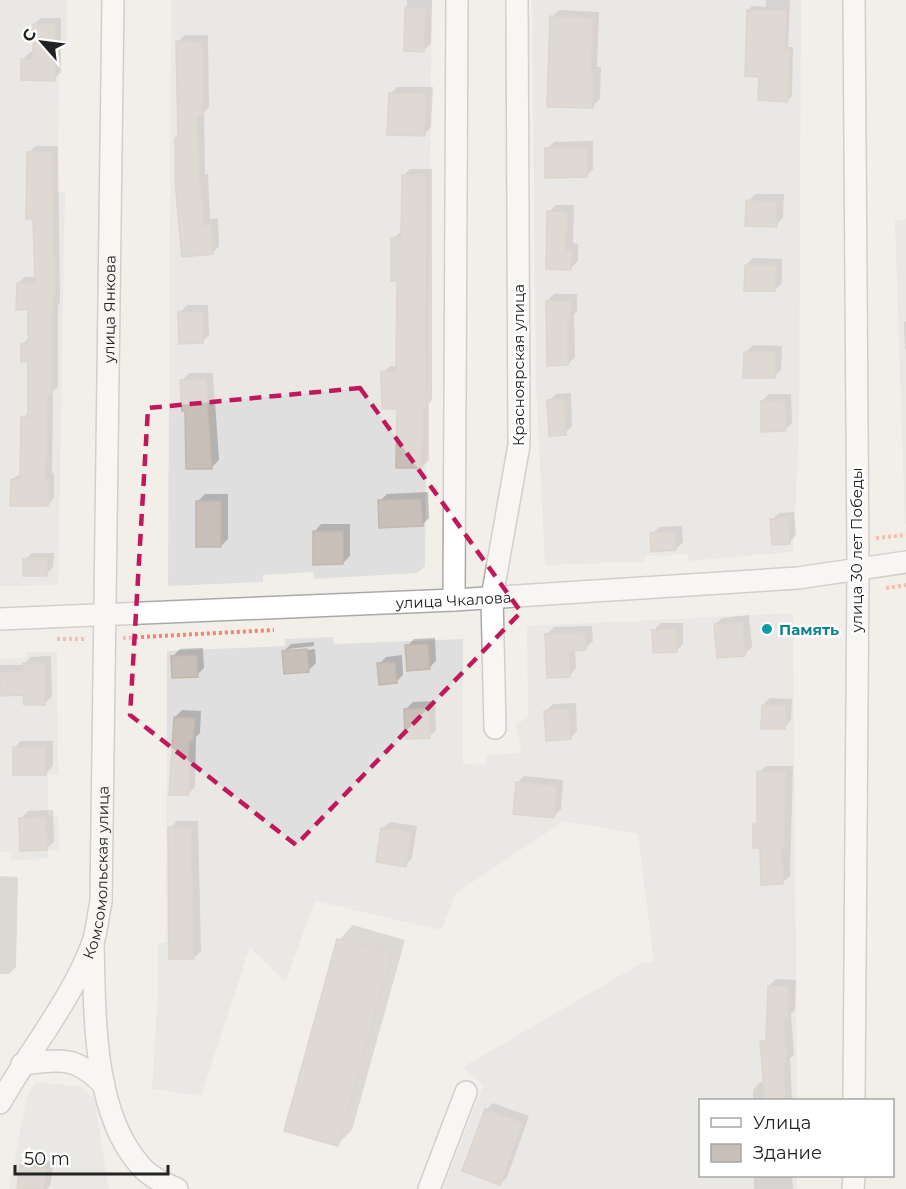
<svg xmlns="http://www.w3.org/2000/svg" width="906" height="1189" viewBox="0 0 906 1189" font-family="Montserrat,sans-serif">
<style>
.residential{fill:#e0dfdf}
.shadow{fill:#0003}
.building{fill:#c7bfb8;stroke:#c4b6ab;stroke-width:1.5}
.lines{fill:none;stroke-linecap:round;stroke-linejoin:round}
.minor-casing{stroke:#a9a9a9;stroke-width:24}
.path{stroke:#fa8072;stroke-width:4;stroke-dasharray:3 3;stroke-linecap:butt}
.minor{stroke:#fff;stroke-width:21}
.marked{fill:none;stroke:#c2185b;stroke-width:4.5;stroke-dasharray:12 8;stroke-linejoin:round}
.culture-dot{fill:#0f9aa8;stroke:#fff;stroke-width:2}
.labels{text-anchor:middle;dominant-baseline:central;stroke-width:5;stroke-linejoin:round;paint-order:stroke}
.street-label{font-size:15px;fill:#222;stroke:#fff}
.culture-label{font-size:15px;font-weight:bold;fill:#0d838f;stroke:#fff;text-anchor:start}
</style>
<rect width="100%" height="100%" fill="#f2efe9"/>
<path class="residential" d="M0,0H67V41H60L57,192H65L58,585L0,586Z
M171,0H432L425,566L417,573L314,579L313,572L263,575V582L168,586Z
M532,0H801L799,432L793,552L688,561V555L645,556V562L545,565L536,384Z
M906,0V524H905L895,220L906,219Z
M793,613L797,1100H700V1176H797V1189H443L483,1085L463,1067L640,964L654,961L638,834L564,821L456,893L441,930L315,901L285,982L250,947L201,1096L152,1089L158,993V943H166L167,651L285,646V639L333,637L334,644L463,639V764L486,765L487,755L522,753L516,725L528,717L527,626Z
M26,652H57L58,774L48,775V815L58,816L59,850L48,851V859L11,860V853L0,852V659L25,658Z
M36,1082L79,1086L94,1098L109,1189H9L27,1098Z"/>
<path class="shadow" d="M407,0H432L431,43L424,50H406Z
M766,0H790L788,47H793L792,96L788,100L761,75L748,10L752,6L766,7Z
M559,10L599,12L597,67H601L600,99L593,106L552,17Z
M41,18H61V72L54,79L23,59L30,52H35L34,25Z
M185,35H208L209,107L204,112L205,174H208L210,219L218,218L219,246L212,253L183,255L177,139L180,136L178,42Z
M397,87H433L431,127L424,135L390,94Z
M593,141V169L586,176L547,149L554,142Z
M35,146H58L60,302L58,305V387L53,391L52,473H54V498L48,505L12,479L22,473L23,418L29,412V360L22,344L30,337L29,308L18,283L25,277H36L29,153Z
M410,169H432V400L429,403V460L422,467L383,373L390,366H398V280L392,239L402,231L403,176Z
M755,194H784L783,218L776,225L748,201Z
M556,205H574L573,243L578,244V261L571,268L549,212Z
M753,258L782,259V283L775,290L746,265Z
M554,294H577V311L574,314L575,357L568,364L547,301Z
M187,305H208L209,335L202,342L180,313Z
M906,321V349H905L904,323Z
M753,345L782,346L781,370L774,377L746,352Z
M189,373H213L219,460L212,467L182,381Z
M571,393L572,426L565,433L549,401L556,394Z
M769,394H791L792,423L785,430L762,401Z
M428,492L429,518L422,525L380,501L387,494Z
M205,494H228V539L221,546L197,502Z
M794,512L796,535L789,542L772,520L779,513Z
M321,524H350V556L343,563L314,532Z
M682,526L683,542L676,549L652,534L659,527Z
M32,553H54L53,567L46,574L25,560Z
M749,615L752,647L745,654L715,625L722,618Z
M661,623H683V644L676,651L654,630Z
M592,626L593,641L586,648L575,649L576,668L569,676L547,634L554,627Z
M435,638L436,661L429,668L407,646L414,639Z
M314,642V646L289,649V652L315,649L316,663L309,670L283,652L291,644Z
M203,648L204,668L197,675L173,656L180,649Z
M402,655L403,675L396,682L379,664L386,657Z
M51,656L52,696L45,703L25,694H0V665H24L31,657Z
M770,698L792,699L791,720L784,728L763,705Z
M435,701L436,730L429,737L406,709L413,702Z
M576,703L577,731L570,738L546,711L553,704Z
M182,710L201,711L200,733L196,737L195,787L188,794L175,717Z
M21,741H53V766L46,773L14,748Z
M766,766H793L790,876L782,883L754,825L758,821V773Z
M524,776L563,780L561,809L554,816L517,783Z
M53,810L54,842L46,849L21,818L28,811Z
M177,821H198L201,951L194,958L170,828Z
M390,822L417,826L412,858L405,865L382,829Z
M0,876L18,877L16,967L9,974H0Z
M353,925L405,940L352,1130L338,1144L339,940Z
M776,979L796,980L795,1010L791,1014L794,1055L790,1058L792,1100H753V1090L760,1082H765L762,1042L768,1036L769,986Z
M493,1103L529,1116L507,1177L500,1184L486,1110Z
M29,1158L54,1162L50,1186L47,1189H18L22,1165Z
M754,1176H792L793,1189H754Z"/>
<path class="building" d="M405,7L426,8L424,52L404,51Z
M747,10H787L785,50H790L788,102L758,100L759,77L745,76Z
M550,16L593,18L591,73H594L593,108L547,107Z
M33,24H55V81L21,80V59H33Z
M176,41L202,42L203,116H198L199,180H201L203,225H211L213,254L182,257L175,181V138H178Z
M389,93L426,94L425,136L387,135Z
M545,148H587V177L545,178Z
M27,152H52L55,280L54,310H52V395H48L46,479H49L48,506H10L11,479H20L21,417L28,418V362H21V344H28V310H16L17,283H35L33,219H26Z
M402,175H426V408L423,409L422,468H396L397,409H382L381,372H396L397,281H391V238H401Z
M746,200L777,201V227L745,226Z
M547,211L567,212L566,250H572L571,270L546,269Z
M745,265H776L775,291H744Z
M546,301H570V320H568V365L547,366Z
M202,311L203,343L179,344L178,312Z
M744,352H775V378H743Z
M206,379L212,469H186L185,411H182L180,380Z
M564,399L566,435L549,436L547,400Z
M785,400L786,431L761,432V401Z
M421,499L423,526L379,528L378,500Z
M196,501H221V547H196Z
M788,518L790,544L772,545L770,519Z
M313,531H343V564L313,565Z
M675,532L676,550L651,552L650,533Z
M23,559H47V576H23Z
M743,622L745,656L717,658L714,624Z
M676,629L677,652L653,653L652,630Z
M585,632L586,650L569,651L570,677L547,678L545,634Z
M428,644L430,669L407,671L405,645Z
M307,649L309,672L284,674L282,651Z
M197,655L198,677L172,678L171,656Z
M395,662L397,683L379,685L377,663Z
M23,663H45V705H24L23,695L0,696V672L23,671Z
M762,705H786L785,729H761Z
M429,708L430,738L405,739L404,709Z
M569,709L571,739L546,741L544,711Z
M174,717L195,718L193,741H189V795H169Z
M13,747H46V775H13Z
M757,772H786L784,848H782L783,884L761,885L760,848H753V824H757Z
M516,782L557,786L554,818L513,814Z
M46,817L47,850L20,851L19,818Z
M168,827L191,828L194,959H169Z
M381,828L411,832L406,867L376,862Z
M337,939L392,954L338,1146L284,1131Z
M768,986H789L788,1019H784L787,1063L784,1064L786,1101H765L760,1041H766Z
M485,1109L523,1123L500,1185L462,1171Z
M20,1165L47,1169L44,1189H17Z"/>
<g class="lines">
<defs>
<g id="minor">
<path d="M454,600L457,0"/>
<path id="s1" d="M0,619L454,600L798,578L906,562"/>
<path d="M495,728L492,597L519,445L517,0"/>
<path d="M93,944C95,1011 92,1110 139,1164C148,1176 164,1183 177,1189"/>
<path d="M22,1064C62,1060 74,1055 104,1085"/>
<path d="M854,1100L858,568L854,0"/>
<path id="s2" d="M0,1103C29,1051 73,998 93,942C97,930 98,915 101,902L113,0"/>
<path d="M429,1189L466,1092"/>
<path d="M853,1189L854,1176"/>
</g>
</defs>
<use href="#minor" class="minor-casing"/>
<path class="path" d="M876,538L906,535
M886,588L906,585
M123,638L274,630
M57,639H85"/>
<use href="#minor" class="minor"/>
</g>
<path d="M0 0H906V1189H0ZM360,388L521,612L296,845L130,715L148,408Z" fill="#f2efe9" fill-opacity=".55" fill-rule="evenodd"/>
<path class="marked" d="M360,388L521,612L296,845L130,715L148,408Z"/>
<circle class="culture-dot" cx="767" cy="629" r="6"/>
<g class="labels">
<g class="street-label">
<text stroke="none"><textPath href="#s2" startOffset="820">улица Янкова</textPath></text>
<text transform="translate(518 365) rotate(-90)">Красноярская улица</text>
<text transform="translate(856 550) rotate(-90)">улица 30 лет Победы</text>
<text stroke="none"><textPath href="#s1" startOffset="454">улица Чкалова</textPath></text>
<text stroke="none"><textPath href="#s2" startOffset="256">Комсомольская улица</textPath></text>
</g>
<g class="culture-label">
<text x="779" y="629">Память</text>
</g>
</g>
<rect x="699" y="1099" width="195" height="78" fill="#ffffff" stroke="#a7a7a7" stroke-width="1.5"/>
<rect x="711" y="1118" width="30" height="9" fill="#ffffff" stroke="#a7a7a7" stroke-width="1.5"/>
<text x="753" y="1129" font-size="18" fill="#222222">Улица</text>
<rect x="711" y="1144" width="30" height="18" fill="#c7bfb8" stroke="#a7a7a7" stroke-width="1.5"/>
<text x="753" y="1159" font-size="18" fill="#222222">Здание</text>
<g transform="translate(42 42) rotate(298)" stroke="#ffffff" stroke-width="4.5" paint-order="stroke">
<path d="M0-4.5L10 22L0 15L-10 22Z" fill="#222222"/>
<text y="-9" font-size="16" font-weight="bold" text-anchor="middle" fill="#222222">С</text>
</g>
<path d="M15 1165v9h153v-9" fill="none" stroke="#222222" stroke-width="3"/>
<text x="24" y="1165" font-size="18" fill="#222222" stroke="#ffffff" stroke-width="4.5" paint-order="stroke">50 m</text>
</svg>
